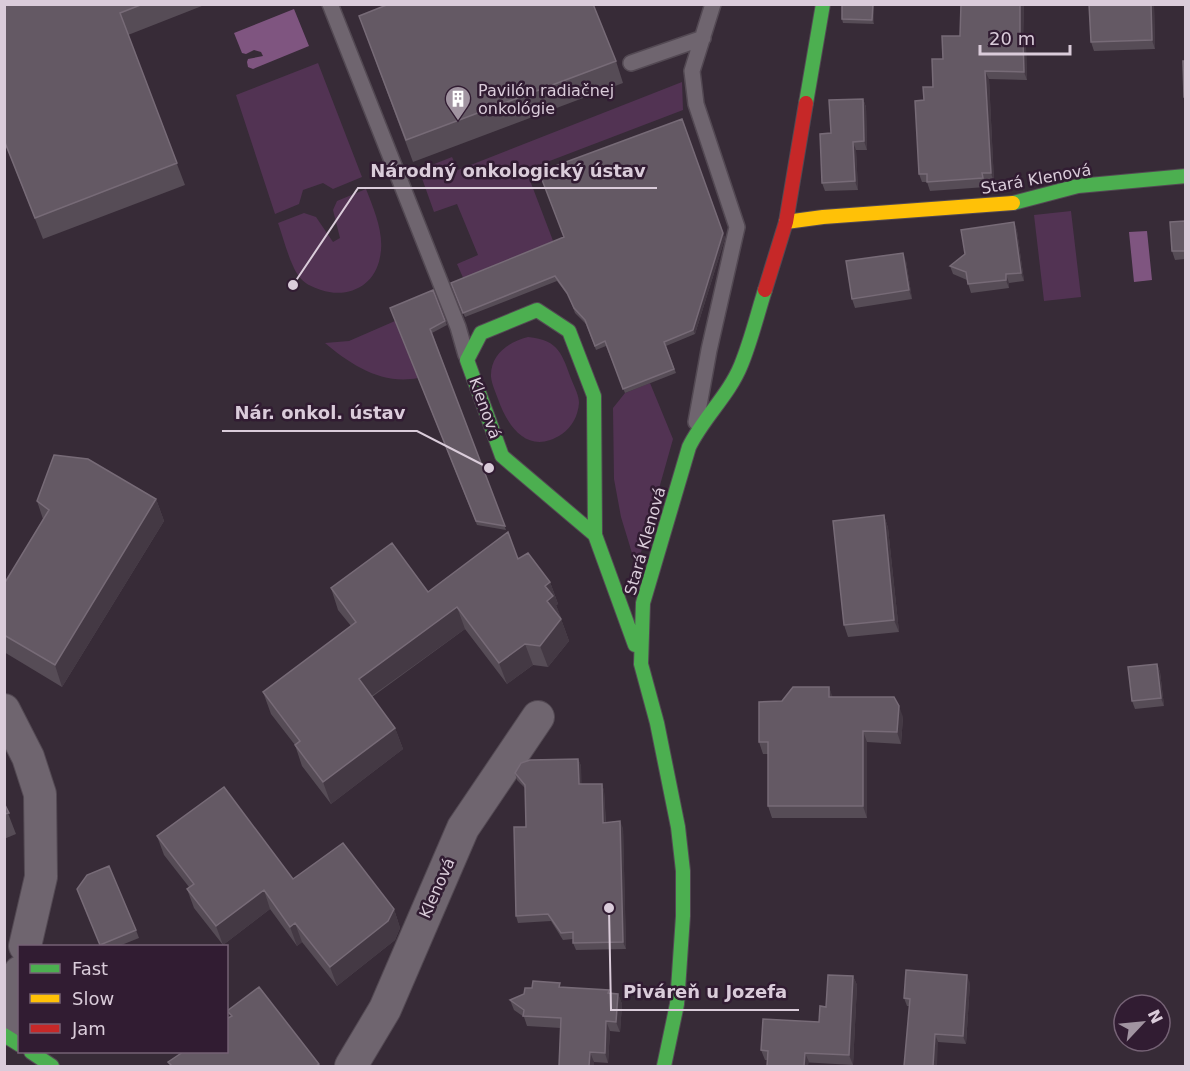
<svg xmlns="http://www.w3.org/2000/svg" width="1190" height="1071" viewBox="0 0 1190 1071" font-family="'DejaVu Sans',sans-serif">
<style>
.green{fill:#523353}
.water{fill:#7f5580}
.lines{fill:none;stroke-linecap:round;stroke-linejoin:round}
.lane-casing{stroke:#534953;stroke-width:18}
.street-casing{stroke:#534953;stroke-width:34}
.fast-casing{stroke:#534953;stroke-width:16}
.slow-casing{stroke:#534953;stroke-width:16}
.jam-casing{stroke:#534953;stroke-width:16}
.lane{stroke:#6f656f;stroke-width:15}
.street{stroke:#6f656f;stroke-width:32}
.fast{stroke:#4caf50;stroke-width:14}
.slow{stroke:#ffc107;stroke-width:14}
.jam{stroke:#c62828;stroke-width:14}
.wall{fill:#564c56}
.shaded-wall{fill:#443944}
.building{fill:#645964;stroke:#776b77;stroke-width:1.5}
.labels{text-anchor:middle;dominant-baseline:central;stroke-width:5;stroke-linejoin:round;paint-order:stroke}
.poi-label{font-size:16px;fill:#daccda;stroke:#311c32;text-anchor:start}
.street-label{font-size:16px;fill:#daccda;stroke:#311c32}
.leader{fill:none;stroke:#daccda;stroke-width:2}
.callout-dot{fill:#daccda;stroke:#311c32;stroke-width:2}
.callout-label{font-size:18px;text-anchor:middle;font-weight:bold;fill:#daccda;stroke:#311c32;stroke-width:5;stroke-linejoin:round;paint-order:stroke}
</style>
<rect width="100%" height="100%" fill="#372b37"/>
<path class="green" d="M318,63L362,177L333,189L323,183L303,190L299,204L275,214L236,95Z
M682,82L683,110L526,170L555,246L465,282L457,264L478,255L457,204L434,212L419,170L452,157L458,170Z
M366,189C374,210 385,234 380,257C375,286 348,299 321,290C312,287 303,283 298,275C290,264 283,237 278,223L304,213L316,217L333,242L340,238L333,210L337,201Z
M1071,211L1081,297L1044,301L1034,215Z
M395,321L418,378C382,385 351,365 325,343L349,341Z
M528,337C560,340 562,355 572,381C575,388 579,396 579,403C578,416 572,427 562,434C529,456 508,428 498,399C496,393 492,385 491,377C490,355 508,342 528,337Z
M650,383L673,439L640,556L636,558L632,553L621,517L614,479L613,408L625,393Z"/>
<path class="water" d="M294,9L309,46L253,69L248,67L247,62L248,59L263,56L261,52L254,50L246,54L242,53L234,33Z
M1147,231L1152,280L1134,282L1129,232Z"/>
<g class="lines">
<defs>
<path id="lane" d="M330,4L458,327L466,355
M631,63L703,38
M696,422L709,350L737,227L696,104L692,71L713,4"/>
<path id="street" d="M4,710L28,757L40,794L41,877L25,946
M4,1026L20,972
M351,1066L385,1009L463,828L538,717"/>
<path id="fast" d="M806,103L823,4
M1013,203L1078,186L1186,176
M595,535L502,456L467,360L481,333L537,310L569,331L594,396L595,535L635,645
M4,1035L20,1045
M31,1052L52,1066
M664,1066L677,1004L683,916V871L678,827L657,723L641,664L643,603L689,447C703,418 729,395 741,365C751,341 757,315 765,290"/>
<path id="slow" d="M786,222L823,217L1013,203"/>
<path id="jam" d="M765,290L786,222L806,103"/>
</defs>
<use href="#lane" class="lane-casing"/>
<use href="#street" class="street-casing"/>
<use href="#fast" class="fast-casing"/>
<use href="#slow" class="slow-casing"/>
<use href="#jam" class="jam-casing"/>
<use href="#lane" class="lane"/>
<use href="#street" class="street"/>
<use href="#fast" class="fast"/>
<use href="#slow" class="slow"/>
<use href="#jam" class="jam"/>
</g>
<path class="wall" d="M4,4H207L128,35L185,185L43,239L4,141Z
M874,4V24L843,23L842,19Z
M961,4H1024L1023,39L1026,47L1027,80L989,79L994,182H985L986,187L930,191L927,182H922L919,174L924,100L933,87L960,36Z
M1089,4H1154L1155,49L1094,51L1091,42Z
M359,16L616,61L623,83L413,162Z
M863,99L866,107L867,150H856L858,190L825,191L822,183L831,133Z
M682,119L725,238L695,334L666,346L676,373L625,393L606,346L596,350L586,324L575,313L569,297L557,281L465,317L451,283L564,237Z
M1185,221V259L1175,260L1172,251Z
M1014,222L1017,231L1024,281L1009,283V288L971,293L967,280L953,274L950,266Z
M906,261L912,299L855,308L852,299Z
M433,290L447,325L432,333L506,530L477,525L390,308Z
M156,499L164,521L62,687L4,652V584L43,519L37,501Z
M884,515L888,528L899,632L848,637L844,625Z
M518,559L550,582L558,604L556,605L569,641L548,667L533,665L507,684L465,629L372,697L395,728L403,749L331,804L302,766L295,745L271,714L263,692L351,626L338,610L331,588L428,592Z
M1157,664L1160,672L1164,706L1135,709L1132,701Z
M829,687L832,697L903,717L901,744L867,742V818H772L768,806V754H763L759,742L782,701Z
M578,759L581,766V784H602L604,791L606,823L623,828L626,949L576,950L573,943V939L563,940L551,921L518,923L516,916L526,827V789L517,780L515,773Z
M4,803L16,834L4,839Z
M157,836L293,879L394,909L400,928L395,940L337,986L302,942L297,946L270,909L223,945L194,908L187,889L189,887L164,855Z
M80,897L136,930L139,938L119,946H101Z
M853,976L857,985L853,1065L765,1060L761,1050L819,1022L826,1007Z
M970,983L966,1044L938,1042L909,1006H907L904,998Z
M561,987L609,990L610,994H618L622,1004L620,1032L610,1031L608,1063L594,1062L561,1028L527,1026L524,1017L514,1010L510,1000Z"/>
<path class="shaded-wall" d="M873,4H874V24L872,20Z
M1020,4H1024L1023,39L1026,47L1027,80L1024,72L1020,38Z
M1151,4H1154L1155,49L1152,40Z
M985,71L989,79L994,182L991,173Z
M863,99L866,107L867,150L864,141Z
M853,142L856,150L858,190L855,181Z
M1014,222L1017,231L1024,281L1021,273Z
M723,233L725,238L695,334L693,330Z
M903,253L906,261L912,299L909,290Z
M1006,274L1009,283V288L1006,280Z
M156,499L164,521L62,687L55,665Z
M884,515L888,528L899,632L894,620Z
M550,582L558,604L556,605L561,617L555,622L547,601L545,586Z
M457,607L465,629L366,700L359,679Z
M561,619L569,641L548,667L540,646Z
M525,644L533,665L507,684L499,663Z
M1157,664L1160,672L1164,706L1161,698Z
M829,687L833,698L829,697Z
M899,706L903,717L901,744L897,732Z
M395,728L403,749L331,804L323,782Z
M863,731L867,742V818L863,806Z
M578,759L581,766L582,791L579,784Z
M602,784L604,791L606,830L603,823Z
M620,821L623,828L626,949L623,942Z
M264,890L270,909L223,945L216,926Z
M394,909L400,928L395,940L337,986L330,967Z
M295,923L302,942L297,946L290,927Z
M967,975L970,983L966,1044L963,1036Z
M853,976L857,985L853,1065L849,1055Z
M618,994L622,1004L620,1032L616,1022Z
M606,1021L610,1031L608,1063L605,1053Z
M935,1034L938,1042L937,1066H933Z
M590,1052L594,1062V1066H589Z
M805,1053L809,1062L808,1066H804Z"/>
<path class="building" d="M4,4H143L120,13L177,163L35,218L4,140Z
M389,4H593L616,61L406,140L359,16Z
M842,4H873L872,20L842,19Z
M961,4H1020V38H1023L1024,72L985,71L991,173H982L983,178L927,182V174H919L915,101L924,100L923,87H933L932,59H943L942,36H960Z
M1089,4H1151L1152,40L1091,42Z
M1183,61H1185V97H1184Z
M863,99L864,141L853,142L855,181L822,183L820,134L831,133L829,100Z
M682,119L723,233L693,330L664,342L674,369L623,389L605,341L595,346L585,320L574,308L567,293L555,276L463,313L451,283L564,237L539,172Z
M1185,221V251H1172L1170,222Z
M1014,222L1021,273L1006,274V280L968,284L966,272L950,266L965,254L961,230Z
M903,253L909,290L852,299L846,261Z
M433,290L445,321L430,329L505,526L476,521L390,308Z
M54,455L88,459L156,499L55,665L4,635V584L49,510L37,501Z
M884,515L894,620L844,625L833,521Z
M508,532L518,559L528,553L550,582L545,586L553,596L547,601L561,619L540,646L525,644L499,663L457,607L359,679L395,728L323,782L295,745L300,741L263,692L356,622L331,588L392,543L428,592Z
M1157,664L1161,698L1132,701L1128,667Z
M793,687H829V697H894L899,706L897,732L863,731V806H768V742H759V702L782,701Z
M578,759L579,784H602L603,823L620,821L623,942L573,943V932L561,933L548,914L516,916L514,827H526L525,785L515,773L521,763L530,760Z
M224,787L293,879L343,843L394,909L388,921L330,967L295,923L290,927L264,890L216,926L187,889L194,884L157,836Z
M4,803L9,813L4,814Z
M109,866L136,930L100,945L77,889L87,875Z
M906,970L967,975L963,1036L935,1034L933,1066H904L910,999L904,998Z
M828,975L853,976L849,1055L805,1053L804,1066H767L768,1051L761,1050L763,1019L819,1022L820,1006L826,1007Z
M533,981L560,983L559,987L609,990L608,993L618,994L616,1022L606,1021L605,1053L590,1052L589,1066H559L561,1018L523,1016L524,1010L510,1000L524,994L525,988H532Z
M259,987L319,1064L316,1066H172L168,1062L183,1052H226V1019L232,1016L227,1011Z"/>
<defs>
<symbol id="building-pin" viewBox="-11 -11 22 30"><path d="M0 17L-7.5 6A9.5 9.5 0 1 1 7.5 6Z" fill="#a194a1" stroke="#311c32"/><path d="M-4-6H4V6H1V3H-1V6H-4ZM-2.5-4.3h1.7v1.8h-1.7ZM.8-4.3h1.7v1.8H.8ZM-2.5-1h1.7V.8h-1.7ZM.8-1h1.7V.8H.8Z" fill="#fff"/></symbol>
</defs>
<g fill-rule="evenodd">
<use href="#building-pin" x="443" y="84" width="30" height="40"/>
</g>
<g class="labels">
<g class="poi-label">
<text x="478" y="90">Pavilón radiačnej<tspan x="478" dy="18">onkológie</tspan></text>
</g>
<g class="street-label">
<text transform="translate(1036 179) rotate(-10)">Stará Klenová</text>
<text transform="translate(485 408) rotate(70)">Klenová</text>
<text transform="translate(645 541) rotate(-74)">Stará Klenová</text>
<text transform="translate(437 888) rotate(-66)">Klenová</text>
</g>
</g>
<path class="leader" d="M293 285L358 188H657M489 468L417 431H222M609 908L611 1010H799"/>
<g class="callout-dot">
<circle cx="293" cy="285" r="6"/>
<circle cx="489" cy="468" r="6"/>
<circle cx="609" cy="908" r="6"/>
</g>
<g class="callout-label">
<text x="508" y="177">Národný onkologický ústav</text>
<text x="320" y="419">Nár. onkol. ústav</text>
<text x="705" y="998">Piváreň u Jozefa</text>
</g>
<rect width="1190" height="1071" fill="none" stroke="#daccda" stroke-width="12"/>
<rect x="18" y="945" width="210" height="108" fill="#311c32" stroke="#756275" stroke-width="1.5"/>
<rect x="30" y="964" width="30" height="9" fill="#4caf50" stroke="#756275" stroke-width="1.5"/>
<text x="72" y="975" font-size="18" fill="#daccda">Fast</text>
<rect x="30" y="994" width="30" height="9" fill="#ffc107" stroke="#756275" stroke-width="1.5"/>
<text x="72" y="1005" font-size="18" fill="#daccda">Slow</text>
<rect x="30" y="1024" width="30" height="9" fill="#c62828" stroke="#756275" stroke-width="1.5"/>
<text x="72" y="1035" font-size="18" fill="#daccda">Jam</text>
<g transform="translate(1142 1023) rotate(64)"><circle r="28" fill="#311c32" stroke="#756275" stroke-width="1.5"/>
<path d="M0-4.5L10 22L0 15L-10 22Z" fill="#a194a1"/>
<text y="-9" font-size="16" font-weight="bold" text-anchor="middle" fill="#daccda">N</text>
</g>
<path d="M980 45v9h90v-9" fill="none" stroke="#daccda" stroke-width="3"/>
<text x="989" y="45" font-size="18" fill="#daccda" stroke="#311c32" stroke-width="4.5" paint-order="stroke">20 m</text>
</svg>
